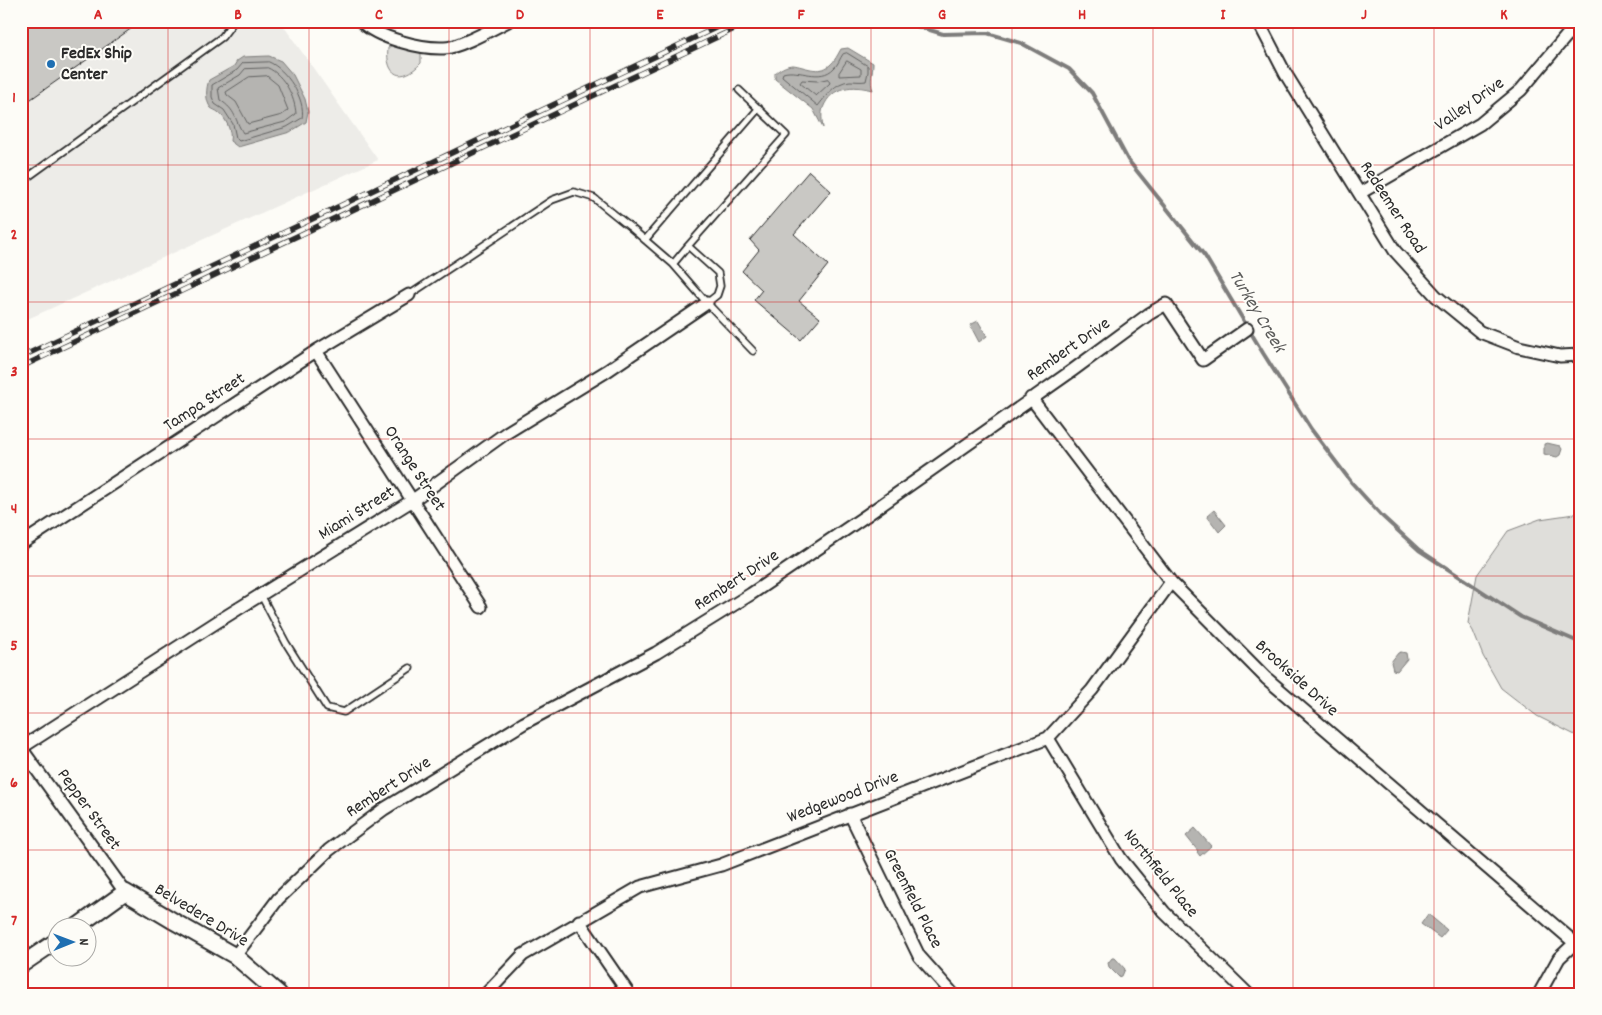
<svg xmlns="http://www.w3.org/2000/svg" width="1602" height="1015" viewBox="0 0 1602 1015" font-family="Dekko,sans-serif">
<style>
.built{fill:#edece8}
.green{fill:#dfdeda;stroke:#858482}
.water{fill:#b5b4b1;stroke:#7e7d7b}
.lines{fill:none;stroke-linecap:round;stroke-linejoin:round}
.shore{stroke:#626261;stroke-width:1}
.stream{stroke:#7e7d7b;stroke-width:4}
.building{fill:#c9c8c4;stroke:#2b2b2b}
.service-casing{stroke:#2b2b2b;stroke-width:9}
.minor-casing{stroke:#2b2b2b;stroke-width:15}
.tertiary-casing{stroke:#2b2b2b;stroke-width:19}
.service{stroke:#fdfcf7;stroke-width:5.5}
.minor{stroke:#fdfcf7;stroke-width:11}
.tertiary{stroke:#fdfcf7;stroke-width:15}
.rail-casing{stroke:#2b2b2b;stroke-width:5.5}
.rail{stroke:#fdfcf7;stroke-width:4;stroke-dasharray:11;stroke-linecap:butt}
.grid{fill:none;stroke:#d62828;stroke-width:1;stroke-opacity:0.55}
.poi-dot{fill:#1f6fb2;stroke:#fdfcf7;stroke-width:2}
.labels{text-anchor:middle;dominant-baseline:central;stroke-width:4;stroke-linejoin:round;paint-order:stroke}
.poi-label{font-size:18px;font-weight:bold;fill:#2b2b2b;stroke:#fdfcf7;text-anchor:start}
.street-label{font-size:18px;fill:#2b2b2b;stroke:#fdfcf7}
.water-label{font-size:19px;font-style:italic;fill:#5b5b5a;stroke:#fdfcf7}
.neatline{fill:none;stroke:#d62828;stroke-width:2}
.grid-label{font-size:16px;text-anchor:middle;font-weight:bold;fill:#d62828}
</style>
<rect width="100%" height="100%" fill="#fdfcf7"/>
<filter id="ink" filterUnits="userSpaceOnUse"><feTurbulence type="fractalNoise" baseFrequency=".02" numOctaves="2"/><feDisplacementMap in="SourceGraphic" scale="10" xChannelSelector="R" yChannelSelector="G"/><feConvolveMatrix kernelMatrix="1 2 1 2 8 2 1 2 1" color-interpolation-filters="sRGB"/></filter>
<g filter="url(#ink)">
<path class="built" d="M21,21H280L378,160L21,322Z"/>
<path class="green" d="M392,45L421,53V63C402,84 385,76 388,48Z
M1581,513V738L1537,716L1501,688L1483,656L1473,631L1468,623L1477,575L1508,531L1540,519Z"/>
<path class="water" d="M848,48L873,63C873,72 869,81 873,90C853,85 832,85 823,108C821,113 822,122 823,128L813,109L775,79V73C779,70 786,65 793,65C804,66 819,75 830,65C835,61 838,54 841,49Z
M269,56L281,61L293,75L305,99L308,112L306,122L290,132L238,147L230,141C232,131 226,118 218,112C217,111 212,109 211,108C205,101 206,88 209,80L234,66L237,61L243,57Z
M978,321L987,336L979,342L970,325Z
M1547,443L1560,446L1562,449L1560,455L1557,457L1544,454V444Z
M1214,510L1226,525L1219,532L1207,516Z
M1401,652L1406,653L1407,659L1397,671L1393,670L1391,662L1398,653Z
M1195,828L1211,846L1200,856L1197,852L1198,851L1186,836Z
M1428,914L1447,930L1440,938L1421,924Z
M1112,958H1115L1125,969L1122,976L1119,977L1109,967L1108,963Z"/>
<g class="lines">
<path class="shore" d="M847,53L868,66V72L866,81C861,82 855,81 850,81C835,82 826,96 818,106L782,76L783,73C799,68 820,83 834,68C838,65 840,58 843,54Z
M847,61L861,69V75L839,76V73Z
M269,62C286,69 306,99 302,118L287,127L239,141L236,138L233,124L224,110L215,104L212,97V85L237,70L243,63Z
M268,68C284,75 295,97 296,114L285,122L243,133C234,119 237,111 220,100L218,88L240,75L245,69Z
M267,76L278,85L288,110L282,115L248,124L236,102L227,95L226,92L249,77Z
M828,79L830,83L816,96L800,83L802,80L817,81Z"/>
<path class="stream" d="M908,21L910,24L943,34L987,33L1021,43L1069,69L1092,93L1128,160L1205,256L1263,353L1311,429L1352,483L1382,516L1419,550L1521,617L1581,643"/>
</g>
<path class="building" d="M21,21H142L21,106Z
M809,171L831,191L794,234L828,265L799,301L820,318L801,340L754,300L762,290L742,271L759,250L750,240Z"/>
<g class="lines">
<defs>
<path id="service" d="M21,182L222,37L234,21
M645,240L759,108
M673,264L688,246
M409,295L552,200L574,192L594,198L630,227L673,264L707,303L753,351
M707,303L717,295L720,286L718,273L688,246L786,135L739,90
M261,595L286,643L327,708L344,712L410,668"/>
<path id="minor" d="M361,21C377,38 421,49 444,48C459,48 494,28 508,21
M1258,21L1285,73L1395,251L1436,296L1480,332L1519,347L1560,356L1581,355
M1360,193L1480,124L1521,90L1579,21
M316,351L481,607
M1031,398L1171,582L1266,678L1575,943L1581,945
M21,544L316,351L409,295
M1048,738L1121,859L1164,912L1248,994
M21,748L217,622L413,500L506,433L607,371L707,303
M21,748L125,892
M850,814L919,956L953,994
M579,921L629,994
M235,956L278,899L329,850L384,809L524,723L656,653L751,594L867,515L1073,370L1149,314L1166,304L1203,360L1247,329
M486,994L523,955L640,887L721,865L1048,738L1092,690L1171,582
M1539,994L1559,958L1575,943"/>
<path id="tertiary" d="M75,928L125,892L175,922L235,956L279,994
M21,965L58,940"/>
</defs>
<use href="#service" class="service-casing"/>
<use href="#minor" class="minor-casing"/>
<use href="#tertiary" class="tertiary-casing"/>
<use href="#service" class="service"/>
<use href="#minor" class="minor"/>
<use href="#tertiary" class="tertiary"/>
<defs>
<path id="rail" d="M21,357L730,21
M21,367L751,21"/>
</defs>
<use href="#rail" class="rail-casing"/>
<use href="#rail" class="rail"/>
</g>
</g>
<path class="grid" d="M168,21V994M309,21V994M449,21V994M590,21V994M731,21V994M871,21V994M1012,21V994M1153,21V994M1293,21V994M1434,21V994M21,165H1581M21,302H1581M21,439H1581M21,576H1581M21,713H1581M21,850H1581"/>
<circle class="poi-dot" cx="51" cy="64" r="5"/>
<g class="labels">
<g class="poi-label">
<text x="61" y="54">FedEx Ship<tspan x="61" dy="21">Center</tspan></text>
</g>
<g class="street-label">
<text transform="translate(1470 105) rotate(-35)">Valley Drive</text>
<text transform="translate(1392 208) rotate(57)">Redeemer Road</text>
<text transform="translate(1069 350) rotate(-35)">Rembert Drive</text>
<text transform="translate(205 403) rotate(-33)">Tampa Street</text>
<text transform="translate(414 469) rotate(57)">Orange Street</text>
<text transform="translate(357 514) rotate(-32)">Miami Street</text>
<text transform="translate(737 581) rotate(-33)">Rembert Drive</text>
<text transform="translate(1296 679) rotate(42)">Brookside Drive</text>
<text transform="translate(389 788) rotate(-33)">Rembert Drive</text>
<text transform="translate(843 798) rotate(-21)">Wedgewood Drive</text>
<text transform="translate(88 810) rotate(54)">Pepper Street</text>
<text transform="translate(1160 874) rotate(51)">Northfield Place</text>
<text transform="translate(912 899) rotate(63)">Greenfield Place</text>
<text transform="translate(201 916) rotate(31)">Belvedere Drive</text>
</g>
<g class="water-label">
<text transform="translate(1256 312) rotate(59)">Turkey Creek</text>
</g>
</g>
<rect width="1602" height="1015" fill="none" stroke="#fdfcf7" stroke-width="55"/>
<g transform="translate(72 942) rotate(89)"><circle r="24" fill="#fdfcf7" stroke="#a9a8a5"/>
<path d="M0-4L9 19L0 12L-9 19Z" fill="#1f6fb2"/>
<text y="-8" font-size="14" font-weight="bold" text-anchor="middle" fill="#2b2b2b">N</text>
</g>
<rect x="28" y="28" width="1546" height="960" class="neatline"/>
<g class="grid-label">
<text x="98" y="19">A</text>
<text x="238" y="19">B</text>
<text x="379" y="19">C</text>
<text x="520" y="19">D</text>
<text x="660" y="19">E</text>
<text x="801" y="19">F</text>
<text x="942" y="19">G</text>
<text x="1082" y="19">H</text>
<text x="1223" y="19">I</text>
<text x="1364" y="19">J</text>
<text x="1504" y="19">K</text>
<text x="14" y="102">1</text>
<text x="14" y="239">2</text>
<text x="14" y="376">3</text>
<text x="14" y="513">4</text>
<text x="14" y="650">5</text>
<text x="14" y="787">6</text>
<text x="14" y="925">7</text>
</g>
</svg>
